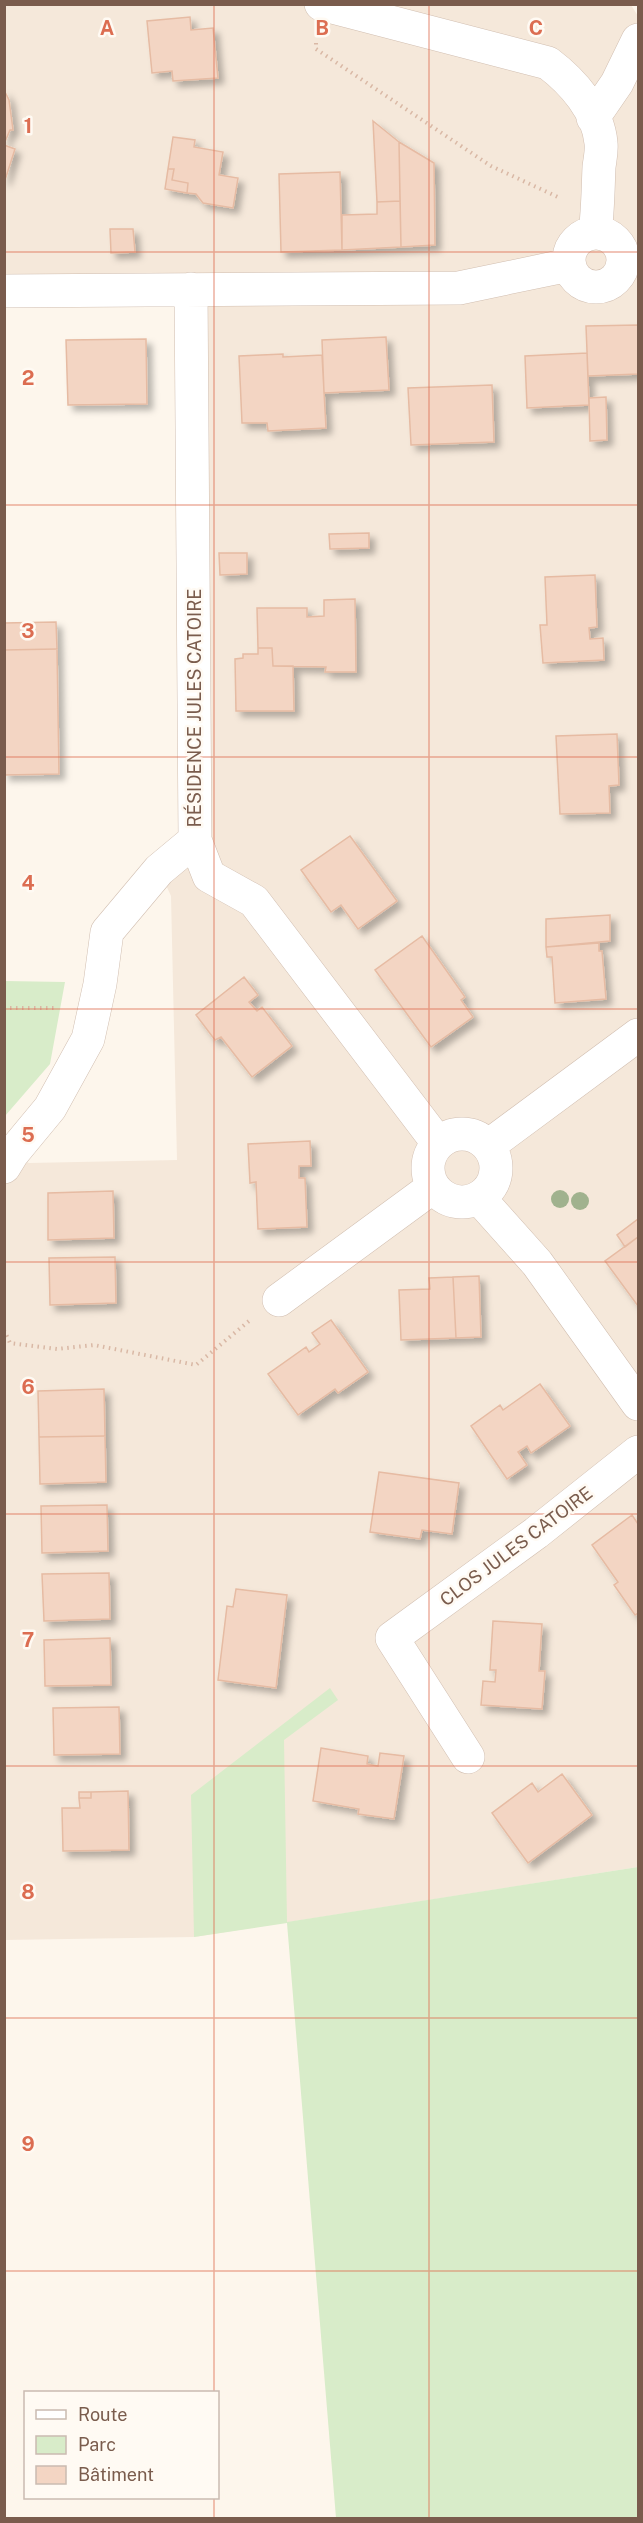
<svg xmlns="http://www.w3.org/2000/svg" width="643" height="2523" viewBox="0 0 643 2523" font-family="'Public Sans',sans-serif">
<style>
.residential{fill:#f5e8da}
.green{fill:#d8ecc9}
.building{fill:#f3d5c3;stroke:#e6bba3;stroke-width:1.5;filter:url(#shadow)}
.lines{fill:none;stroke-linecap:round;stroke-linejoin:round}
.minor-casing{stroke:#d1beb0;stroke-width:34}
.path{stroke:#d9b8a5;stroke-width:4;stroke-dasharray:1.5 4.5;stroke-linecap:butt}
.minor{stroke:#fff;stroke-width:33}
.tree{fill:#a0b28e}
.grid{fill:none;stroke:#dc6d51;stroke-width:1.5;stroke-opacity:0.55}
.labels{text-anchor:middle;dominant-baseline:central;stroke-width:5;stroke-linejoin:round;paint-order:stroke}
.street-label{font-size:18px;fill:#7a5c4d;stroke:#fffaf3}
.grid-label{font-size:20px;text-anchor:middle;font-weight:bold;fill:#dc6d51;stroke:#fffaf3;stroke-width:5;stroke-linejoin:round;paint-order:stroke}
</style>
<defs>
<filter id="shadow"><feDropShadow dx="5.5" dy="5.5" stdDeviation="3" flood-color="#0004"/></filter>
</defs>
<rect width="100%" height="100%" fill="#fdf6ec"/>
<path class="residential" d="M5,5H631L638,16V1867L194,1937L5,1940V1154H12L29,1163L177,1160L171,896L159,870L195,839L191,290L5,291Z"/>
<path class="green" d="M5,981L65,982L50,1064L5,1116Z
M330,1688L338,1700L284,1740L287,1922L638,1867V2518H336L287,1923L194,1937L191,1795Z"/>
<path class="building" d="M190,17L191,30L213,28L218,78L173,81L172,71L152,73L147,21Z
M4,90L9,100L13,130H10L4,144Z
M373,121L399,142L400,201L377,202Z
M173,137L195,140L194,147L223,152L219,175L238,178L233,208L203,203L196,194L187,193L188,183L172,180L174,169H168Z
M399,142L434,163L435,245L401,247Z
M4,145L15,149L5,180H4Z
M168,169H174L172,180L188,183L187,193L165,189Z
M340,172L342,250L281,252L279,174Z
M400,201L401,247L342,250V215L377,214V202Z
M110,229H133L135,252L111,253Z
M638,325V374L588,376L586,326Z
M386,337L389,390L324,393L322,340Z
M146,339L147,404L68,405L66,340Z
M587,353L589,405L527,408L525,356Z
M283,354V357L322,355L326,428L268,431L267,423H242L239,356Z
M492,385L494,442L411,445L408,388Z
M606,397L607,440L590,441L589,398Z
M369,533V548L330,549L329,534Z
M219,553H247V574L220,575Z
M595,575L597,627L589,628L590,639L603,638L604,660L543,663L540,625H547L545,577Z
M355,599L356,672H325L326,667L273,666L272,648H258L257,608H307V617L324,616V600Z
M56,622L57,649L4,650V623Z
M258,648H272L273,666H293L294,711H236L235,659L243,658V654H258Z
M57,649L59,774L4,775V650Z
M617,734L619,785L609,786L610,813L560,814L556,736Z
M350,836L397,901L358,929L341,905L331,912L301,870Z
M610,915V941L546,947V919Z
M422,936L465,997L461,1000L473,1017L431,1047L375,970Z
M599,943V951H602L606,999L555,1003L552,957H547L546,947Z
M244,977L258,995L249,1002L257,1011L262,1007L292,1046L252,1077L221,1037L215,1040L196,1015Z
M310,1141L311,1166H299V1178H305L307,1227L258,1229L256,1182L250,1183L248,1144Z
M113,1191L114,1238L48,1240V1193Z
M638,1219V1237L625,1247L617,1235Z
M638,1237V1306L605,1261Z
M115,1257L116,1303L50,1305L49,1258Z
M479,1276L481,1337L456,1338L453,1277Z
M453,1277L456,1338L401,1340L399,1290L430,1289L429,1278Z
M331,1320L368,1372L338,1393L335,1389L298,1415L268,1374L306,1347L309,1352L320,1344L312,1333Z
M540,1384L570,1426L531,1453L527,1446L518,1452L527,1465L507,1479L471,1426L500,1405L503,1410Z
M104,1389L105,1436L39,1437L38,1391Z
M105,1436L106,1482L40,1484L39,1437Z
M379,1472L459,1483L452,1534L422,1530L420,1539L370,1532Z
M107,1505L108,1551L42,1553L41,1506Z
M632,1515L638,1524V1613L635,1615L614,1585L618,1582L592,1545Z
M109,1573L110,1619L44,1621L42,1574Z
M236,1589L287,1595L276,1688L218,1680L227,1606L233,1607Z
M493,1621L542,1624L539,1671H545L542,1709L481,1705L483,1681L495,1682L496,1670H490Z
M110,1638L111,1685L45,1686L44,1640Z
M119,1707L120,1754L54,1755L53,1708Z
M321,1748L368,1756L367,1764L378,1766L380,1753L404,1756L394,1819L358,1814L359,1809L313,1801Z
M562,1774L592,1815L528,1863L492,1813L532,1783L538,1792Z
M128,1791L129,1850L63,1851L62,1808H80L79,1798H91V1792Z
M79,1792H91V1798H79Z"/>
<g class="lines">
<defs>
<path id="minor" d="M321,4L548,63C573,82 598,110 601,143C602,151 600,159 599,167C598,189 598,211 595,233
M593,118L617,83L638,40
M569 260a27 27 0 1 1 54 0a27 27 0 1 1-54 0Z
M191,289L195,840L209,876L254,901L438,1143
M4,291L459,288L569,265
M428 1168a34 34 0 1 1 68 0a34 34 0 1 1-68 0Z
M488,1146L638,1035
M4,1167L12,1154L50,1108L88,1039L100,984L107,932L159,870L195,840
M479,1198L537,1263L638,1404
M279,1300L433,1187
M468,1757L392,1638L536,1533L638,1452"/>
</defs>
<use href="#minor" class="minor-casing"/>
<path class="path" d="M316,43V49L491,166L560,198
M4,1008H55
M4,1330L10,1343L57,1349L94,1345L196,1365L249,1321"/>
<use href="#minor" class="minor"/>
</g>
<g class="tree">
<circle cx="560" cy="1199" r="9"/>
<circle cx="580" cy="1201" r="9"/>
</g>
<path class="grid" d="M214,4V2392M429,4V2518M4,252H638M4,505H638M4,757H638M4,1009H638M4,1262H638M4,1514H638M4,1766H638M4,2018H638M4,2271H638M214,2498V2518"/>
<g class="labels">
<g class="street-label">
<text transform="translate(194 708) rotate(-90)">RÉSIDENCE JULES CATOIRE</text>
<text transform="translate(516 1546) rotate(-37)">CLOS JULES CATOIRE</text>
</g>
</g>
<g class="grid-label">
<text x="107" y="35">A</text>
<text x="322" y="35">B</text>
<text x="536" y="35">C</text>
<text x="28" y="133">1</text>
<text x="28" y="385">2</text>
<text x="28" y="638">3</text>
<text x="28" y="890">4</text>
<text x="28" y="1142">5</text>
<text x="28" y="1394">6</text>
<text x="28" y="1647">7</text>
<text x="28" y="1899">8</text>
<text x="28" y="2151">9</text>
</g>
<rect width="643" height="2523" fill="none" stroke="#7a5c4d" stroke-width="12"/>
<rect x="24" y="2391" width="195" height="108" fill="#fffaf3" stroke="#cabbb1" stroke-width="1.5"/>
<rect x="36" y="2410" width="30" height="9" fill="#ffffff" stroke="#cabbb1" stroke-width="1.5"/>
<text x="78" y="2421" font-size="18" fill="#7a5c4d">Route</text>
<rect x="36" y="2436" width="30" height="18" fill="#d8ecc9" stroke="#cabbb1" stroke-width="1.5"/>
<text x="78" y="2451" font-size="18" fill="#7a5c4d">Parc</text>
<rect x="36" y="2466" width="30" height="18" fill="#f3d5c3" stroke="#cabbb1" stroke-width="1.5"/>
<text x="78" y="2481" font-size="18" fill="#7a5c4d">Bâtiment</text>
</svg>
